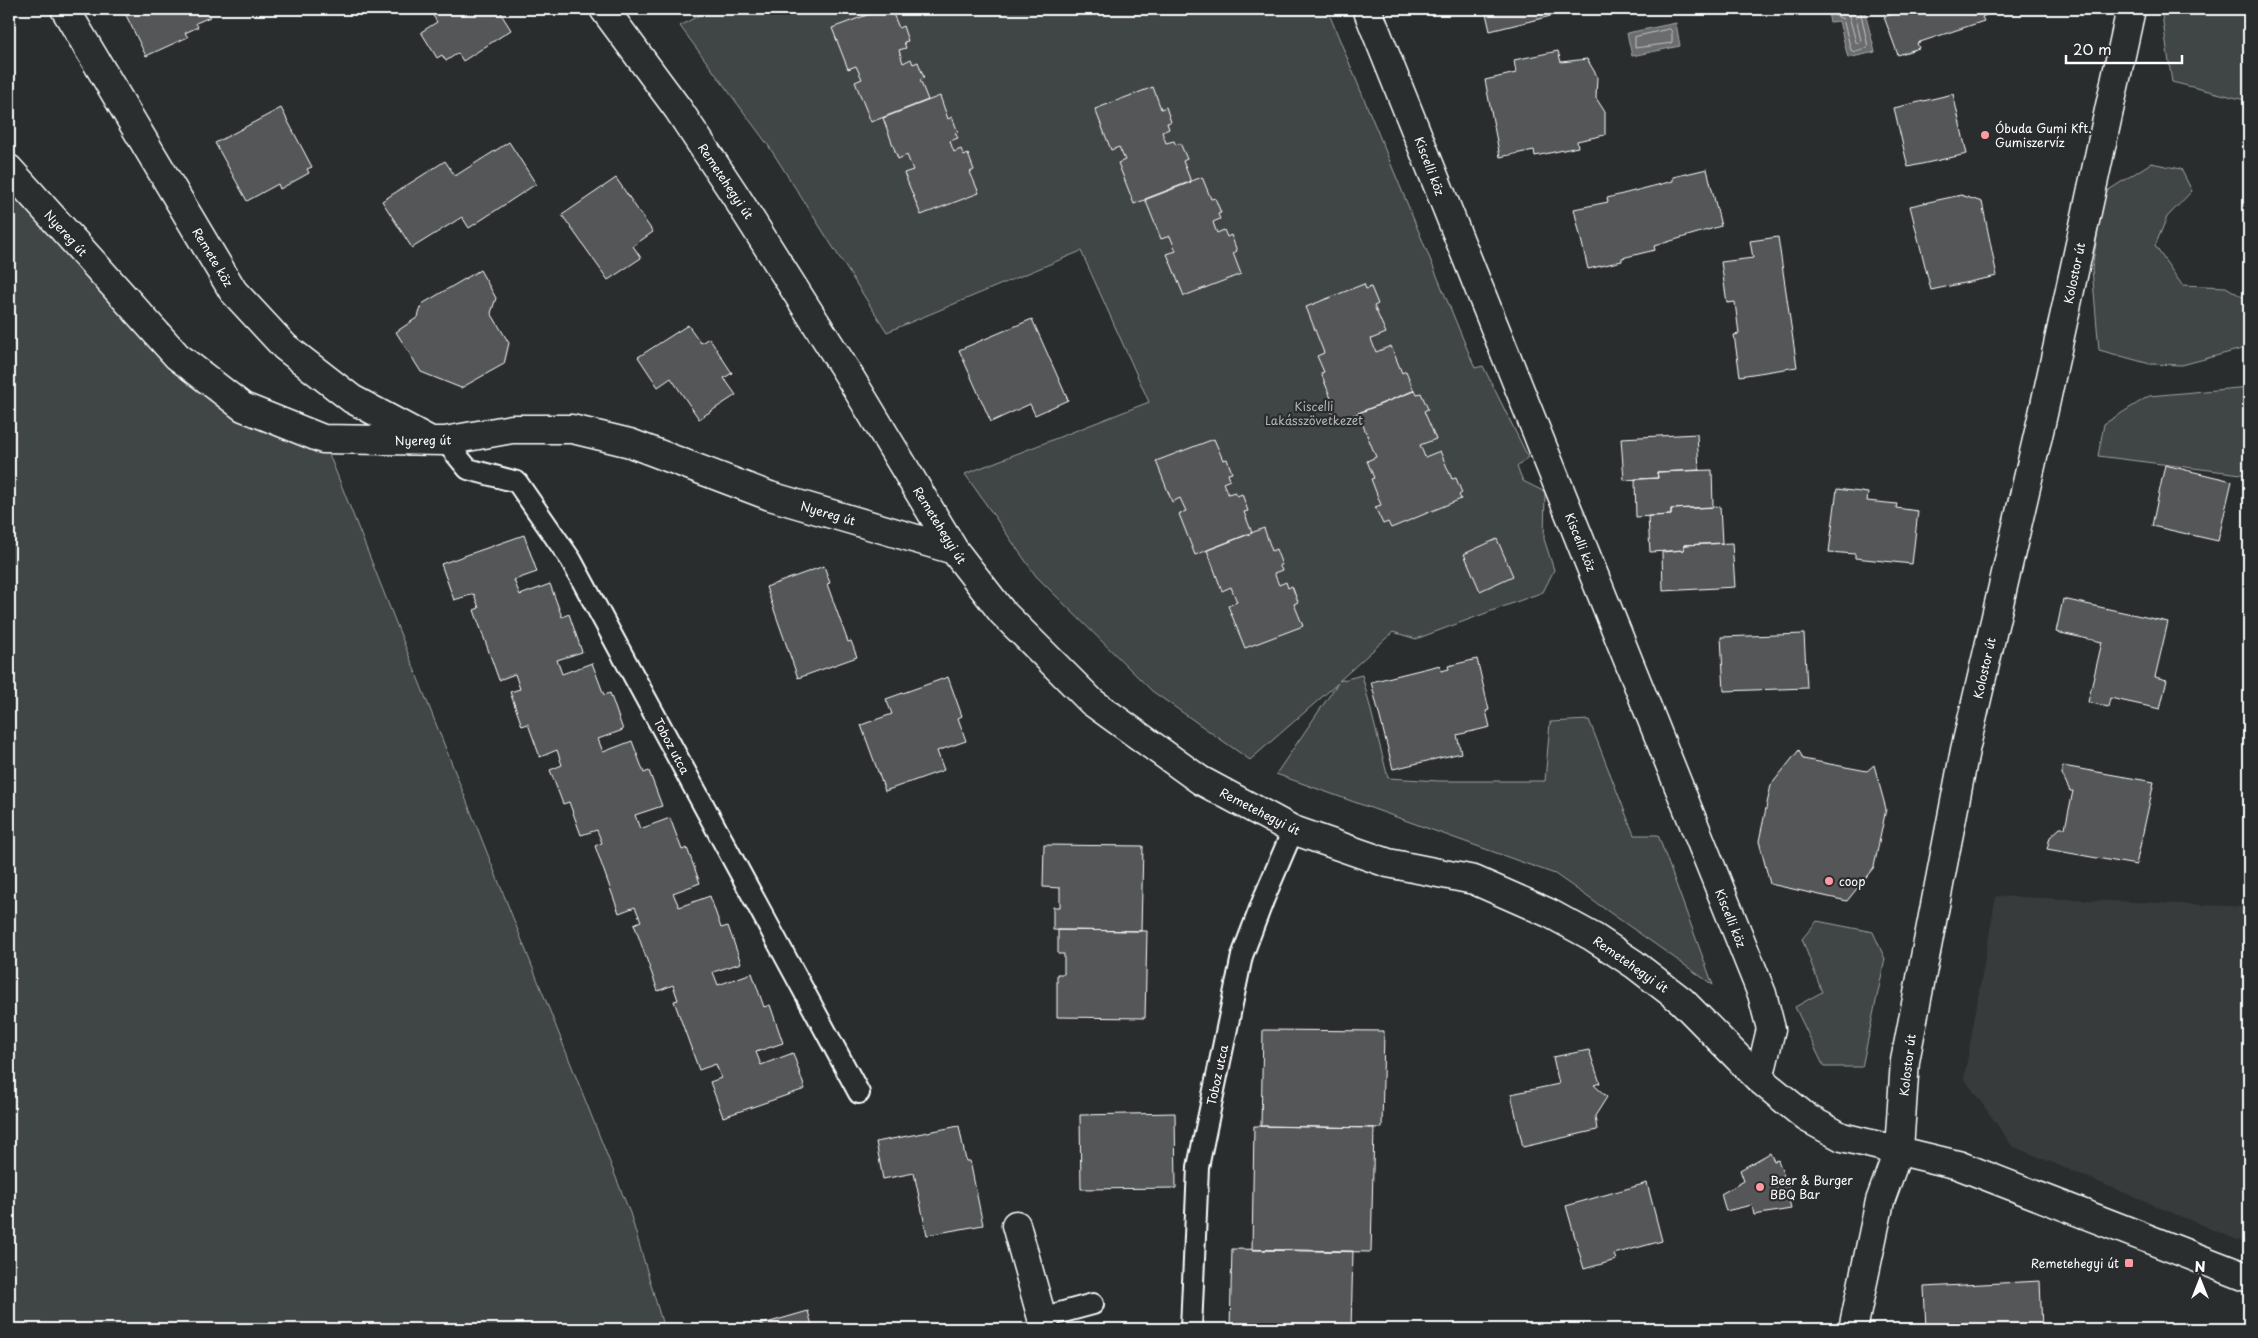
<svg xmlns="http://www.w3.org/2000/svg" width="2258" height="1338" viewBox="0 0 2258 1338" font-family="'Playpen Sans',sans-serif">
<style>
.built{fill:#373a3b}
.green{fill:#414445;stroke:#a0a2a2}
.water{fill:#6a6c6d;stroke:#a6a7a7}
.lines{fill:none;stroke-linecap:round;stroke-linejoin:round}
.shore{stroke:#c3c4c5;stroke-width:1}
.building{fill:#555758;stroke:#fff}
.lane-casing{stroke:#fff;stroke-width:24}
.street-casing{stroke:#fff;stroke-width:31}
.lane{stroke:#2a2d2e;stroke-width:20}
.street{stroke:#2a2d2e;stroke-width:28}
.poi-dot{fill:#ff9aa2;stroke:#2a2d2e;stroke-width:2}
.labels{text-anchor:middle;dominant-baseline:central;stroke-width:4.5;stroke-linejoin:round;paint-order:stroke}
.poi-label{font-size:12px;fill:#fff;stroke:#2a2d2e;text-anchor:start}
.street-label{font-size:12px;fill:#fff;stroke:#2a2d2e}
.park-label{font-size:12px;fill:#b3b4b5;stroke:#2a2d2e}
</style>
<rect width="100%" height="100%" fill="#2a2d2e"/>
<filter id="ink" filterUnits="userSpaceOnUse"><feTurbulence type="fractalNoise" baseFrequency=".02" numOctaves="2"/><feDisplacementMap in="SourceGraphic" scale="10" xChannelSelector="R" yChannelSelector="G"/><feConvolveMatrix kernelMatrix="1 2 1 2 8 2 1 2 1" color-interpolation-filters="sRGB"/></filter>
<g filter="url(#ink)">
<path class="built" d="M1996,896L2249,907V1245L2012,1146L1964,1078Z"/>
<path class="green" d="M710,9H1327L1475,368L1483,366L1528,457L1517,467L1523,481L1545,492L1544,539L1554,570L1543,592L1416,639L1393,632L1339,681L1362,675L1388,778L1439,781H1545L1550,722L1589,720L1634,835H1658L1713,985L1555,874L1276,774L1338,683L1250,760L1152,691L1036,576L965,474L1149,402L1081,251L887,332L768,145L680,26Z
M2161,9H2249V101L2172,82Z
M2151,163L2181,169L2192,191L2167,217L2155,246L2182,285L2226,287L2249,301V347L2182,365L2150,364L2099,350L2092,269L2104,193Z
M9,169L177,356L323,439L630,1213L664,1329H9Z
M2249,387V475L2098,456L2104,424L2149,396Z
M1817,921L1873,932L1885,959L1862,1067H1824L1795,1007L1822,992L1802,939Z"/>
<path class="water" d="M1827,9H1864L1875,52L1848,58L1839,21L1830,22Z
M1676,23L1680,46L1632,56L1627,33Z"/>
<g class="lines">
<path class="shore" d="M1832,9L1834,15L1843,19L1851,50L1854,52L1868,47L1860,9
M1839,9L1849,16L1856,42L1858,44L1861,41L1854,9
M1670,29L1672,32V43L1635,48V37Z"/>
</g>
<path class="building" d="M123,9H206L210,17L196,23L198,27L185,33L188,37L146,56Z
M429,9H507L501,14L511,30L463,61L458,53L446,61L442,55L437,58L421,32L437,22Z
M883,9H891L899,28L903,26L908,41L904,42L906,48L899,50L903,63L911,59L913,64L918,62L924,78L920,80L928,100L871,122L855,82L862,79L856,66L848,69L832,28Z
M1485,9H1558L1559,14L1490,31Z
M1902,9H1998L1982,17L1984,21L1917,43L1919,48L1898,55L1884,17L1903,11Z
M1558,51L1561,62L1587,59L1597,76L1596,98L1605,112V135L1577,141L1578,147L1535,156L1534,150L1500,157L1485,80L1516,73L1514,60Z
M1153,87L1161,109L1166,107L1171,122L1167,123L1169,129L1162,132L1166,143L1174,141L1176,145L1180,143L1187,159L1183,161L1191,182L1134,204L1118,163L1125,160L1119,147L1111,150L1095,109Z
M1953,94L1967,154L1908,167L1894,108Z
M940,96L948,119L952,117L958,132L955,133L958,138L950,141L952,147L954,152L961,149L964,156L968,154L974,170L970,172L979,193L921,215L904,173L913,170L907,155L898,159L883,118Z
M281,108L312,167L307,169L309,173L280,189L278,184L247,201L215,143Z
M509,142L536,184L469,228L462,217L412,248L382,201L445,161L455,176Z
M1707,169L1721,226L1654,246L1655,250L1622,258V261L1588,269L1574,209L1608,202L1607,198L1673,181V177Z
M1202,177L1211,199L1215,198L1221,213L1218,214L1220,219L1213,222L1215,228L1217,233L1224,230L1227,237L1231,235L1237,251L1233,253L1241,274L1184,296L1167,254L1176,251L1170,236L1161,239L1145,199Z
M616,178L653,232L633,246L641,258L608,280L562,215Z
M1961,195L1982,202L1997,276L1931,290L1910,206Z
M1778,237L1797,367L1740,376L1734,335L1739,334L1735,302L1727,303L1721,262L1753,258L1750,241Z
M480,270L496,298L491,313L509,343L504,364L461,388L421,372L396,332L418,317L422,304Z
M1364,284L1366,289L1371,287L1378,304L1374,306L1386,333L1371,339L1376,352L1391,346L1402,373L1406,371L1414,391L1339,421L1338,417L1334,418L1328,402L1332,401L1321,373L1324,372L1317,356L1324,353L1306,307Z
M1032,319L1068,400L1035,415L1030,404L991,422L959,350Z
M688,325L701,343L709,338L732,373L724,378L736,395L699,419L671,378L658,387L638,357Z
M1415,390L1417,394L1421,393L1428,409L1424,411L1436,439L1420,445L1425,457L1440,451L1452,479L1456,478L1462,493L1459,495L1461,499L1391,528L1388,522L1383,524L1375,507L1381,505L1371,479L1374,478L1367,461L1376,457L1358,413Z
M1697,434L1699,470L1657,472L1658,478L1624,480L1621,438Z
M1214,439L1223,460L1227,459L1232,473L1228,474L1230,480L1223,483L1228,494L1235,492L1237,496L1242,494L1248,511L1244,512L1252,533L1195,555L1179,514L1186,511L1180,498L1172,502L1156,461Z
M2165,465L2232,481L2218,541L2152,526Z
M1712,470L1713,507L1671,509V515L1636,517L1635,479L1658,478L1657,472Z
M1837,489L1868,493L1867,501L1897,504L1896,508L1918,511L1912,564L1855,558V554L1829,552Z
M1720,507L1722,543L1684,545V550L1650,552L1648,516L1671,515V509Z
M1264,528L1272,551L1276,549L1282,565H1279L1282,570L1274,573L1279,585L1286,582L1288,588L1292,586L1298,602L1294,604L1303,626L1245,648L1228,606L1237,602L1231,587L1222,591L1207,550Z
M524,535L537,572L514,580L520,595L550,584L562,617L569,614L582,652L557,660L562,674L592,663L604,695L610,693L623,730L598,739L603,752L632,741L644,773L649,771L662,806L635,815L640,829L670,818L682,850L687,848L700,883L673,893L679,907L710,896L721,928L728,926L741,963L713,972L718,985L752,973L764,1007L770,1005L783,1043L756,1052L761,1065L793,1053L805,1089L723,1117L710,1082L721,1078L716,1064L699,1070L674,1001L678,1000L673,985L658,991L634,924L641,921L635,907L619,913L595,846L602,843L597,830L581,835L569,802L563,804L550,770L562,765L557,750L540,757L528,724L522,726L510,692L520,689L515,674L499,680L474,610L479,608L474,594L454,600L441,564Z
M1497,539L1513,576L1480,591L1464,554Z
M1732,543L1735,587L1663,591L1662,552L1684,550V545Z
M824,566L830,583L827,584L848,642L851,641L857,657L798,678L766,587Z
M2063,599L2168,622L2155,677L2167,680L2160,709L2110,698L2108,707L2088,702L2102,642L2056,632Z
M1804,634L1807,688L1724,691L1721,637Z
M1477,659L1489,710L1486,711L1490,727L1457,735L1461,753L1393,769L1371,682L1440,665L1441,671L1449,669L1448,666Z
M948,677L962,716L958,718L966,741L937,751L944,770L885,791L861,725L892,714L886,699Z
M1799,750L1803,759L1867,771L1874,765L1886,809L1874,867L1847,901L1770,884L1759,841L1771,785Z
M2063,766L2154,782L2136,865L2047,849L2050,837L2060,828H2065L2073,791H2070L2062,774Z
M1044,845L1143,846L1141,931L1053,930V907H1060V888L1043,887Z
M1058,930L1147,931L1145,1018L1057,1017V974H1064V954H1058Z
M1263,1030L1384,1031L1382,1128L1261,1126Z
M1589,1050L1600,1083L1594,1085L1607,1097L1595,1116L1597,1130L1523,1147L1511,1094L1559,1084L1553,1057Z
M1175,1113L1176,1188L1081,1189L1080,1115Z
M959,1126L966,1161H970L983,1225L927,1235L914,1173L883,1179L876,1142Z
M1254,1126L1374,1128L1371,1252L1252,1250Z
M1770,1153L1774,1161L1778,1160L1792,1198L1789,1199L1791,1209L1754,1215L1752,1205L1726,1211L1721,1194L1744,1181L1740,1170Z
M1647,1183L1662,1241L1614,1254L1616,1260L1584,1269L1566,1206Z
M1232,1249L1353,1251L1351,1329H1230Z
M2040,1281L2042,1329H1926L1924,1287Z
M808,1311L813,1329H746Z"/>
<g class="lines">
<defs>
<path id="lane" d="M445,441L468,469L517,482L571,560L859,1093
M1041,1318L1093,1304
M1191,1329L1198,1167L1242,956L1264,898L1293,830"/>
<path id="street" d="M65,9L233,291L285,347L352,399L427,439
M604,9L678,109L735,195L845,369L954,550L1002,612L1092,702L1200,780L1293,830L1388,863L1474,880L1549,913L1593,937L1634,964L1682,1001L1759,1079L1807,1118L1842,1137L1958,1165L2249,1278
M1367,9L1762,994L1771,1029L1759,1079
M9,169L177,356L243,407L323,439L445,441L512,429H572L630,443L770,496L954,550
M1016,1225L1045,1329
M1853,1329L1880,1201L1899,1149L1905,1061L1965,750L2043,414L2131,9"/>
</defs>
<use href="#lane" class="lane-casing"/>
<use href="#street" class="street-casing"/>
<use href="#lane" class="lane"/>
<use href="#street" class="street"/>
</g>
</g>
<g class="poi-dot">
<circle cx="1985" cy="135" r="5"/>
<circle cx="1829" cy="881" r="5"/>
<circle cx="1760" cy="1187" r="5"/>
<rect x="2124" y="1258" width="10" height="10" rx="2.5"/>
</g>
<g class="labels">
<g class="poi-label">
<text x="1995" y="128">Óbuda Gumi Kft.<tspan x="1995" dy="14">Gumiszervíz</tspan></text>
<text x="1839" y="881">coop</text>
<text x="1770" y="1180">Beer &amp; Burger<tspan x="1770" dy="14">BBQ Bar</tspan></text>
<text x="2119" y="1263" text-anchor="end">Remetehegyi út</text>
</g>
<g class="street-label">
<text transform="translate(1430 166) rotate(69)">Kiscelli köz</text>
<text transform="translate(726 181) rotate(56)">Remetehegyi út</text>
<text transform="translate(66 233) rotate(48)">Nyereg út</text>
<text transform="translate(213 257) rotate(59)">Remete köz</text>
<text transform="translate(2074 273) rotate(-78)">Kolostor út</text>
<text transform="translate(423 440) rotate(-1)">Nyereg út</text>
<text transform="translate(828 513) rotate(16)">Nyereg út</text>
<text transform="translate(940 525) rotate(58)">Remetehegyi út</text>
<text transform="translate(1581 542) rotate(68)">Kiscelli köz</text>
<text transform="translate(1984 668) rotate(-77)">Kolostor út</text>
<text transform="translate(672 746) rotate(62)">Toboz utca</text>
<text transform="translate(1260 811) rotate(27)">Remetehegyi út</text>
<text transform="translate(1731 918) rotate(68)">Kiscelli köz</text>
<text transform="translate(1631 964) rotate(35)">Remetehegyi út</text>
<text transform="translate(1907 1065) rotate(-83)">Kolostor út</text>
<text transform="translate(1217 1075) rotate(-78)">Toboz utca</text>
</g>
<g class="park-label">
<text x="1314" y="406">Kiscelli<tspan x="1314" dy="14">Lakásszövetkezet</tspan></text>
</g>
</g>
<rect width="2258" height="1338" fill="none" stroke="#2a2d2e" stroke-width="30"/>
<rect x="15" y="15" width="2228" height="1308" fill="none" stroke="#fff" stroke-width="2" filter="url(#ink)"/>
<g transform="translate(2200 1280)" stroke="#2a2d2e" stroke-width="4" paint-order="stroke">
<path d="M0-4L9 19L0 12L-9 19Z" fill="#ffffff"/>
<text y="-8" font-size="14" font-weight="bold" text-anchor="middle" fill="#ffffff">N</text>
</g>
<path d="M2066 55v8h116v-8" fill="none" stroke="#ffffff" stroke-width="2.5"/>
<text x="2073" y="55" font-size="15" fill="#ffffff" stroke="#2a2d2e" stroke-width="4" paint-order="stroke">20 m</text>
</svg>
